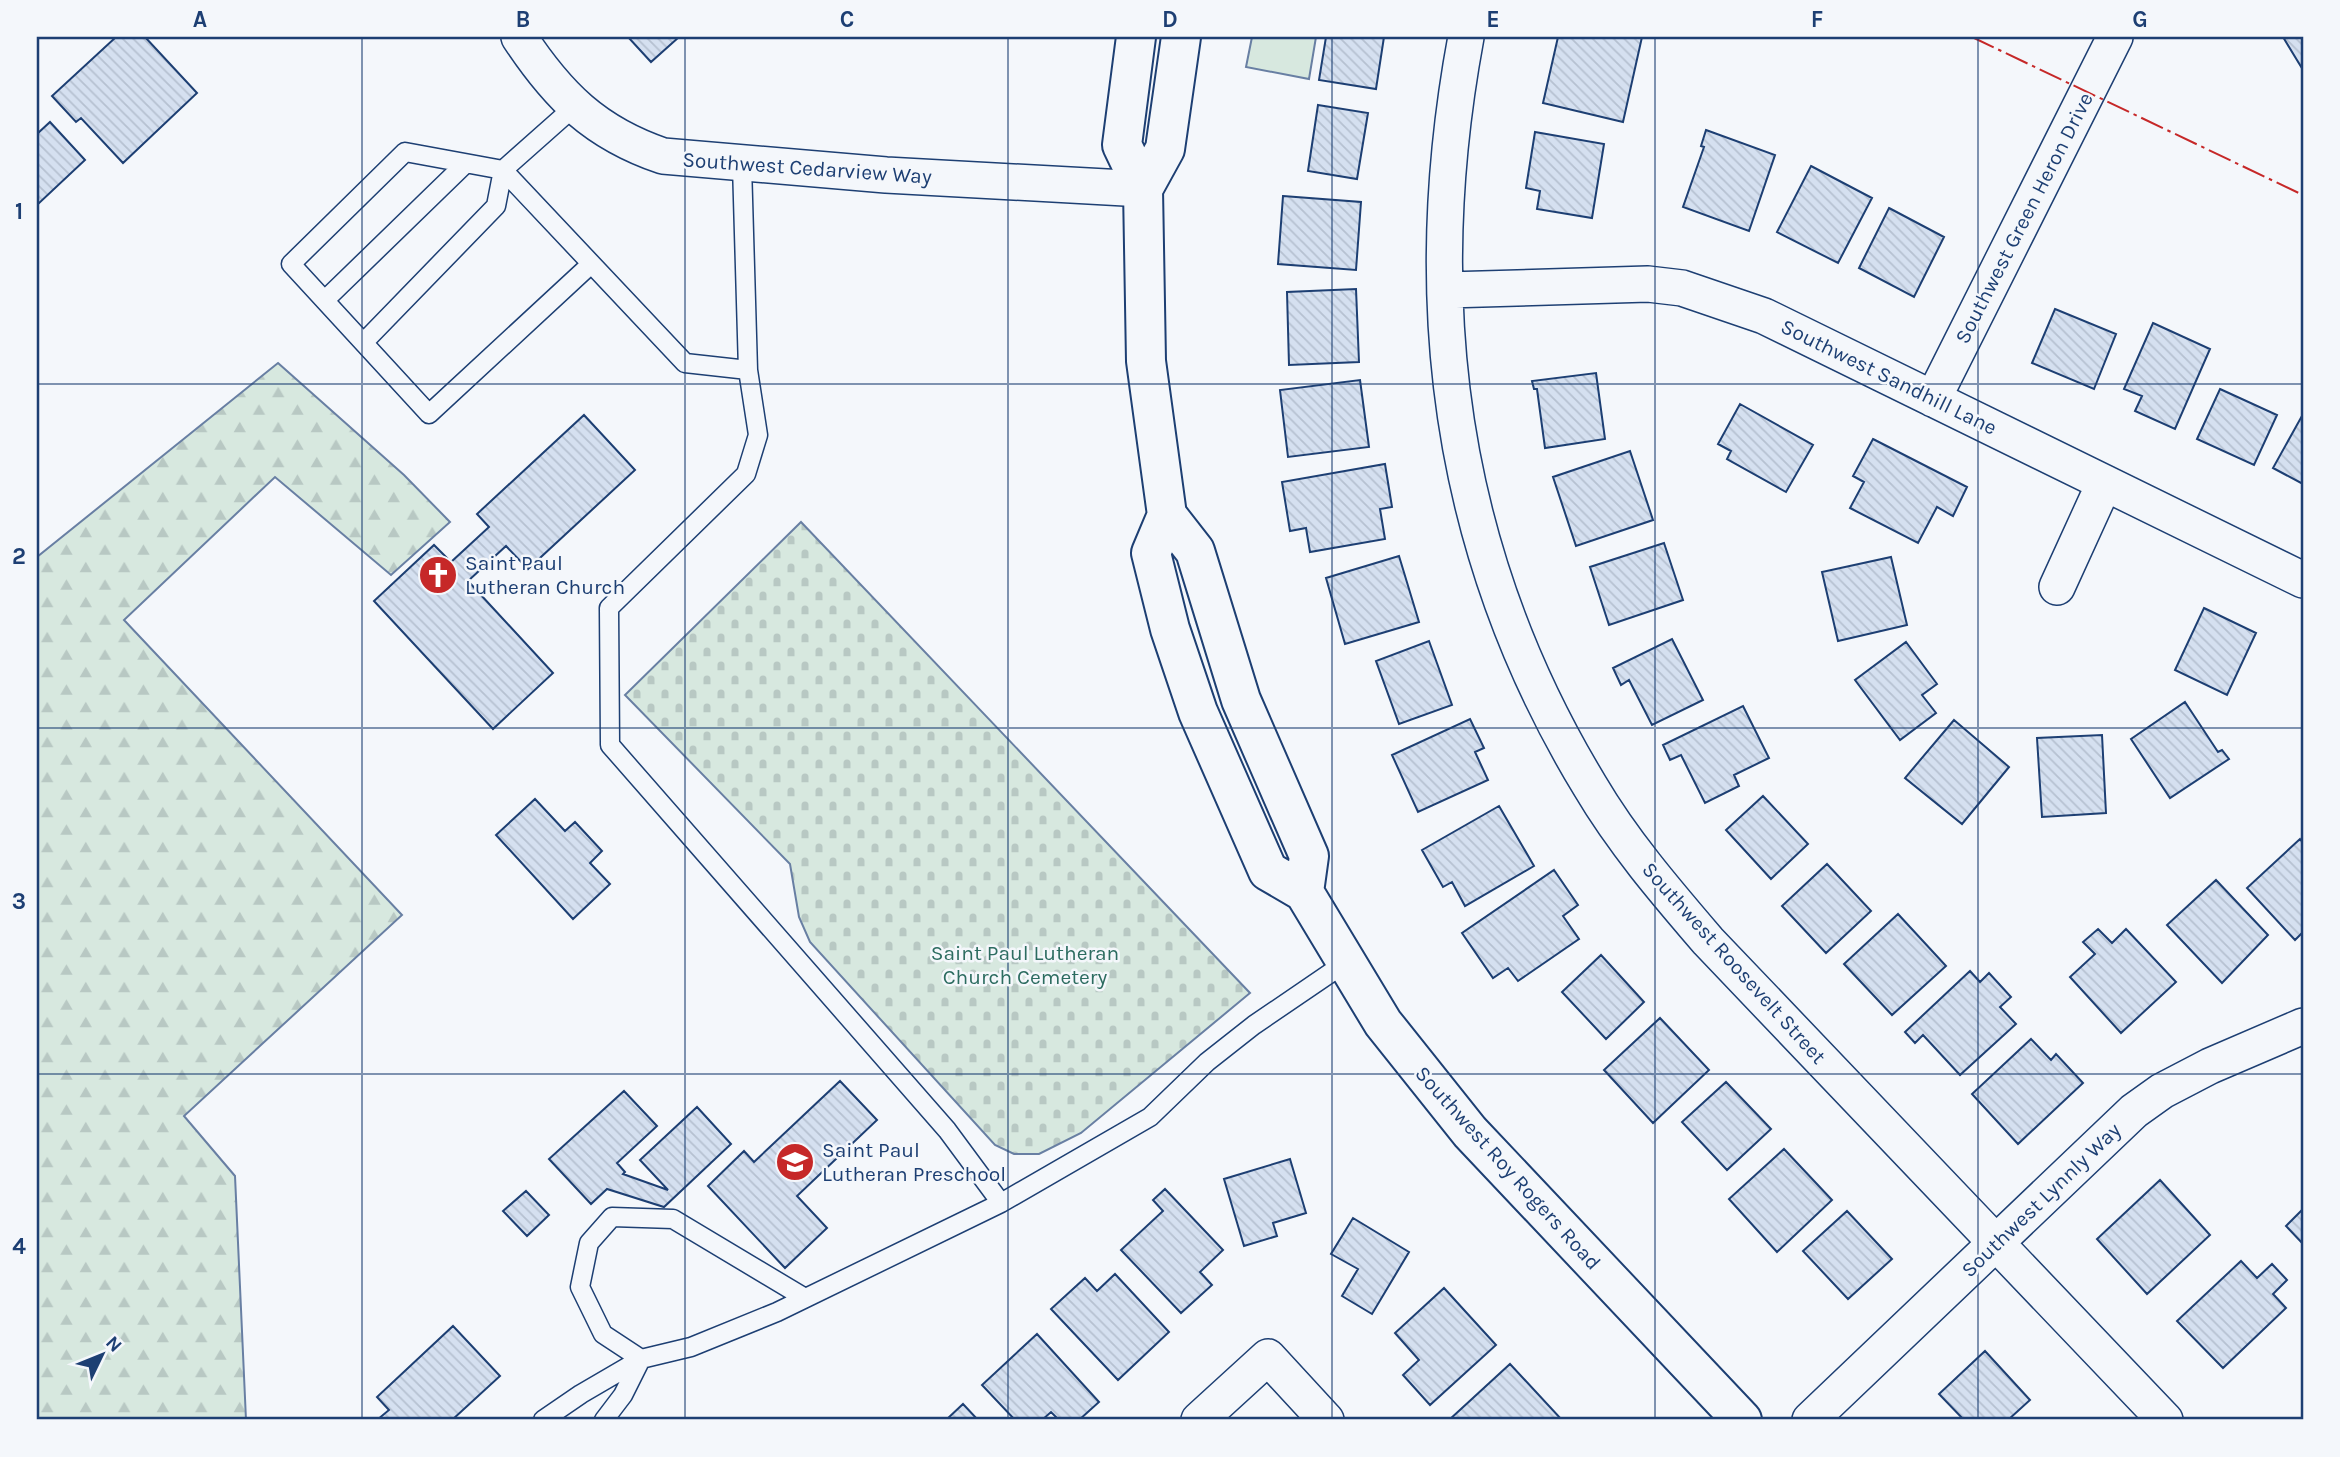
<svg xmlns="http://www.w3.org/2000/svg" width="2340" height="1457" viewBox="0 0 2340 1457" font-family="Karla,sans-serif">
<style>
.forest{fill:url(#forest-firs);stroke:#687fa3;stroke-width:2}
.cemetery{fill:url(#cemetery-stones);stroke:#687fa3;stroke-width:2}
.park{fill:#d7e8df;stroke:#687fa3;stroke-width:2}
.building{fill:url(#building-back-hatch);stroke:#1d3f73;stroke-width:2}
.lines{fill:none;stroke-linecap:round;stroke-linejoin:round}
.service-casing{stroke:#1d3f73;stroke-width:21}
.minor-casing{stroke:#1d3f73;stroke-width:38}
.primary-casing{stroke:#1d3f73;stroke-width:42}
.service{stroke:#f4f7fb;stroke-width:18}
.minor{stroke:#f4f7fb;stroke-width:35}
.primary{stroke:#f4f7fb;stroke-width:38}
.power{stroke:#c62828;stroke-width:2;stroke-dasharray:24 5 3.5 5;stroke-linecap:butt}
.grid{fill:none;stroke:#1d3f73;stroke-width:2;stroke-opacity:0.55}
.labels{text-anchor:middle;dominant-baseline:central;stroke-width:5;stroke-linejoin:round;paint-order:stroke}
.street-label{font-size:21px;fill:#1d3f73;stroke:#f4f7fb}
.poi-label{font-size:21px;fill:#1d3f73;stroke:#f4f7fb;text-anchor:start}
.park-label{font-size:21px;fill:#2c6c60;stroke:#f4f7fb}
.neatline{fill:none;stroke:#1d3f73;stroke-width:2.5}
.grid-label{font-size:23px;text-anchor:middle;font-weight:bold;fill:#1d3f73}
</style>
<defs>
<pattern id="forest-firs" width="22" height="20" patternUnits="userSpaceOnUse" patternTransform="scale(1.75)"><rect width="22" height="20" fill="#d7e8df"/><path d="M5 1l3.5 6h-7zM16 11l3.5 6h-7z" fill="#b8c8c3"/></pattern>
<pattern id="cemetery-stones" width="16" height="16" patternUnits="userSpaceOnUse" patternTransform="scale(1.75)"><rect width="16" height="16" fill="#d7e8df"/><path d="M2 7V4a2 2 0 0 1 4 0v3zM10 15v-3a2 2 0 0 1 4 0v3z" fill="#b8c8c3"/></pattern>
<pattern id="building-back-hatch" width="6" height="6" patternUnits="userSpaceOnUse" patternTransform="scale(1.75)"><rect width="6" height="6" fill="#d5e0f0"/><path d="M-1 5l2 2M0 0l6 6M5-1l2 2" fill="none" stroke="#b6c1d1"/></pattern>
</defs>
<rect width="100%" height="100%" fill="#f4f7fb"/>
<path class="forest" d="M278,363L404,475L450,522L391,575L275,477L124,620L402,915L184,1116L235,1176L246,1420H37V557Z"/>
<path class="cemetery" d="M801,522L1250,993L1081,1133L1039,1154H1014L995,1145L810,942L799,917L790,864L625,695Z"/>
<path class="park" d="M1252,37H1316L1309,79L1246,67Z"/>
<path class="building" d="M116,37H145L197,93L123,163L81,118L76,122L52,96Z
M628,37H679L651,62Z
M1326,37H1384L1376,89L1319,80Z
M1558,37H1642L1623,122L1543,103Z
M2283,37H2303V70Z
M1318,105L1368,113L1357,179L1308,171Z
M50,122L85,160L37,205V134Z
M1706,130L1775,155L1749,231L1683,207L1704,147L1701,146Z
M1535,132L1604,144L1592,218L1537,209L1540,191L1526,188Z
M1811,166L1872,198L1838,263L1777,232Z
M1283,196L1361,202L1356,270L1278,264Z
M1889,208L1944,237L1914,297L1859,268Z
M1356,289L1359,362L1289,365L1287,292Z
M2055,309L2116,334L2094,389L2032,363Z
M2153,323L2210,349L2175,429L2135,411L2142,396L2124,389Z
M1596,373L1605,439L1545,448L1537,389H1534L1532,381Z
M1360,380L1369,447L1288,457L1280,390Z
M2220,389L2277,415L2254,465L2197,439Z
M1740,404L1813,445L1786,492L1727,459L1731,451L1718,444Z
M2303,414V484L2273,468Z
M584,415L635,470L528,569L506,546L468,581L553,673L493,729L374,601L434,545L451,562L489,527L477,514Z
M1873,439L1967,487L1953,516L1937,507L1918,543L1850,508L1864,482L1853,476Z
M1630,451L1653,520L1576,546L1553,477Z
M1385,464L1392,507L1380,509L1385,539L1310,552L1306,528L1290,531L1282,482Z
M1664,543L1683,600L1609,625L1590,567Z
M1399,556L1419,622L1345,644L1326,578Z
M1891,557L1907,625L1838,641L1822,572Z
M2204,608L2256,633L2227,695L2175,670Z
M1672,639L1703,700L1652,725L1629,680L1621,685L1613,668Z
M1429,641L1452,705L1399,724L1376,661Z
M1906,642L1937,684L1922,695L1936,713L1900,740L1855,680Z
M2185,702L2218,752L2222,750L2229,759L2170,798L2131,739Z
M1743,706L1769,758L1734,775L1739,786L1705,803L1681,755L1670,760L1663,745Z
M1470,719L1484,748L1475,752L1488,780L1418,812L1392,755Z
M1954,720L2009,767L1962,824L1905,778Z
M2102,735L2106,813L2042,817L2037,738Z
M1763,796L1808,844L1771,879L1726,830Z
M535,799L565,831L575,822L602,851L590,863L610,884L573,919L496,835Z
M1499,806L1534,866L1465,906L1452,882L1443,887L1422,850Z
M2300,839L2303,843V932L2295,940L2247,888Z
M1827,864L1871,911L1826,953L1782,906Z
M1554,870L1578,905L1563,916L1579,939L1518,981L1508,968L1493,978L1462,933Z
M2216,880L2268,935L2222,983L2167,925Z
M1898,914L1946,966L1892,1015L1844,964Z
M2098,929L2112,943L2126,929L2176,982L2121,1033L2070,977L2095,954L2083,942Z
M1601,955L1644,1002L1606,1039L1562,992Z
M1970,971L1980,982L1989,973L2011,997L2000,1007L2016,1024L1960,1075L1923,1035L1915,1043L1905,1032Z
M1660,1018L1709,1070L1653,1123L1604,1070Z
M2031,1039L2051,1060L2056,1054L2083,1083L2018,1144L1972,1094Z
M840,1081L877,1120L797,1196L827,1228L785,1268L708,1186L744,1151L754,1162Z
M1726,1082L1771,1129L1727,1170L1682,1122Z
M624,1091L657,1126L617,1163L625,1172L623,1174L668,1190L640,1160L697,1107L731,1144L664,1207L607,1189L591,1204L549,1159Z
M1784,1149L1832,1200L1777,1252L1729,1199Z
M1290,1159L1306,1213L1273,1223L1277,1236L1244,1246L1224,1179Z
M2160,1180L2210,1235L2147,1294L2097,1239Z
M1165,1189L1223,1250L1200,1272L1212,1285L1181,1313L1121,1250L1163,1211L1153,1200Z
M526,1191L549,1215L527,1236L503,1211Z
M2303,1209V1244L2286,1226Z
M1847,1211L1892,1259L1848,1299L1803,1251Z
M1353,1218L1409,1252L1372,1314L1342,1296L1358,1269L1331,1254Z
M2241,1261L2257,1278L2272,1264L2287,1280L2273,1294L2286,1308L2223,1368L2177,1321Z
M1115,1274L1169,1332L1118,1380L1051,1309L1085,1278L1097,1291Z
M1444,1288L1496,1345L1430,1405L1403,1375L1419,1360L1395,1333Z
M453,1326L500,1376L452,1420H377L389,1410L377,1397Z
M1037,1334L1099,1402L1079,1420H1059L1051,1412L1042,1420H1015L982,1385Z
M1985,1351L2030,1400L2008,1420H1964L1939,1394Z
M1510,1364L1562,1420H1449Z
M963,1404L978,1420H946Z"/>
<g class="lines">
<defs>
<path id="service" d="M742,165L748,370L758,435L746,474L609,608L610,745L947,1130L1001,1203
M590,265L429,414L291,264L405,152L503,170L685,363L748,370
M325,300L464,165
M364,342L496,206L503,170L574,107
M805,1298L673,1219L612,1217L589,1243L580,1287L603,1334L641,1359L691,1347L777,1312L1001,1203L1150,1117L1207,1062L1254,1025L1345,963
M543,1420L581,1394L641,1359
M604,1420L623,1395L641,1359"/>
<path id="minor" d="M519,37C558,96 595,133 663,156L886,175L1143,189
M1466,37C1417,300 1449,554 1590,786C1623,842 1666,892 1708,941L2165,1420
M1447,290L1648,284L1682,288L1764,316L2303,580
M1933,399L2115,37
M2057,587L2104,484
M1199,1420L1268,1357L1326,1420
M1810,1420L2134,1111L2162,1091L2210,1066L2303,1026"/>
<path id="primary" d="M1136,37L1122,145L1143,189L1146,361L1167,515L1195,551L1241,700L1309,856L1304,892
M1143,189L1165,149L1181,37
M1167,515L1151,553L1170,629L1198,712L1268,871L1304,892L1383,1023L1470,1132L1742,1420"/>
</defs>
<use href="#service" class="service-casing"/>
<use href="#minor" class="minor-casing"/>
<use href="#primary" class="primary-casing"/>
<use href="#service" class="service"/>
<use href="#minor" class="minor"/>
<use href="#primary" class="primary"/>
<path class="power" d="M1972,37L2303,195"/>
</g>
<path class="grid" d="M362,37V1420M685,37V1420M1008,37V1420M1332,37V1420M1655,37V1420M1978,37V1420M37,384H2303M37,728H2303M37,1074H2303"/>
<defs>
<symbol id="church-disc" viewBox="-11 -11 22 22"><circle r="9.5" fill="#c62828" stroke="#f4f7fb"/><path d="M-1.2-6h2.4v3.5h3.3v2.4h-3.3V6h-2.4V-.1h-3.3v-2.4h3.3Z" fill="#fff"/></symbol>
<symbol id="school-disc" viewBox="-11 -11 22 22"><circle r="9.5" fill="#c62828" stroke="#f4f7fb"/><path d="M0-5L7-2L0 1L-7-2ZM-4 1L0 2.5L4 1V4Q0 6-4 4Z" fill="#fff"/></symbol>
</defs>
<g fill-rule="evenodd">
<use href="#church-disc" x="416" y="553" width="44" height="44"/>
<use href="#school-disc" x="773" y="1140" width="44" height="44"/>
</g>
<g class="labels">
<g class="street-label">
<text transform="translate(807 168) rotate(4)">Southwest Cedarview Way</text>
<text transform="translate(2024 218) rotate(-63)">Southwest Green Heron Drive</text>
<text transform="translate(1889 377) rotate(26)">Southwest Sandhill Lane</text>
<text transform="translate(1734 963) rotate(48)">Southwest Roosevelt Street</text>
<text transform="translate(1508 1168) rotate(48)">Southwest Roy Rogers Road</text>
<text transform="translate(2041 1200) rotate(-44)">Southwest Lynnly Way</text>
</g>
<g class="poi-label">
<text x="465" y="563">Saint Paul<tspan x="465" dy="24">Lutheran Church</tspan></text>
<text x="822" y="1150">Saint Paul<tspan x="822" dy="24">Lutheran Preschool</tspan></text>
</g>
<g class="park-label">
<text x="1025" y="953">Saint Paul Lutheran<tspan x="1025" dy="24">Church Cemetery</tspan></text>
</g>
</g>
<rect width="2340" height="1457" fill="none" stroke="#f4f7fb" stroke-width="77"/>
<g transform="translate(102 1355) rotate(47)" stroke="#f4f7fb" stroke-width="5" paint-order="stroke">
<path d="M0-5L12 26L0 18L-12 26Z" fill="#1d3f73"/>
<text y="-10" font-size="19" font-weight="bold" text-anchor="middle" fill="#1d3f73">N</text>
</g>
<rect x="38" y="38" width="2264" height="1380" class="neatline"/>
<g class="grid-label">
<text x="200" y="27">A</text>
<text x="523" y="27">B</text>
<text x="847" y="27">C</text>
<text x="1170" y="27">D</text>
<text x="1493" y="27">E</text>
<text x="1817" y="27">F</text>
<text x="2140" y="27">G</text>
<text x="19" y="219">1</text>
<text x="19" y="564">2</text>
<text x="19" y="909">3</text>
<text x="19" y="1254">4</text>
</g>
</svg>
